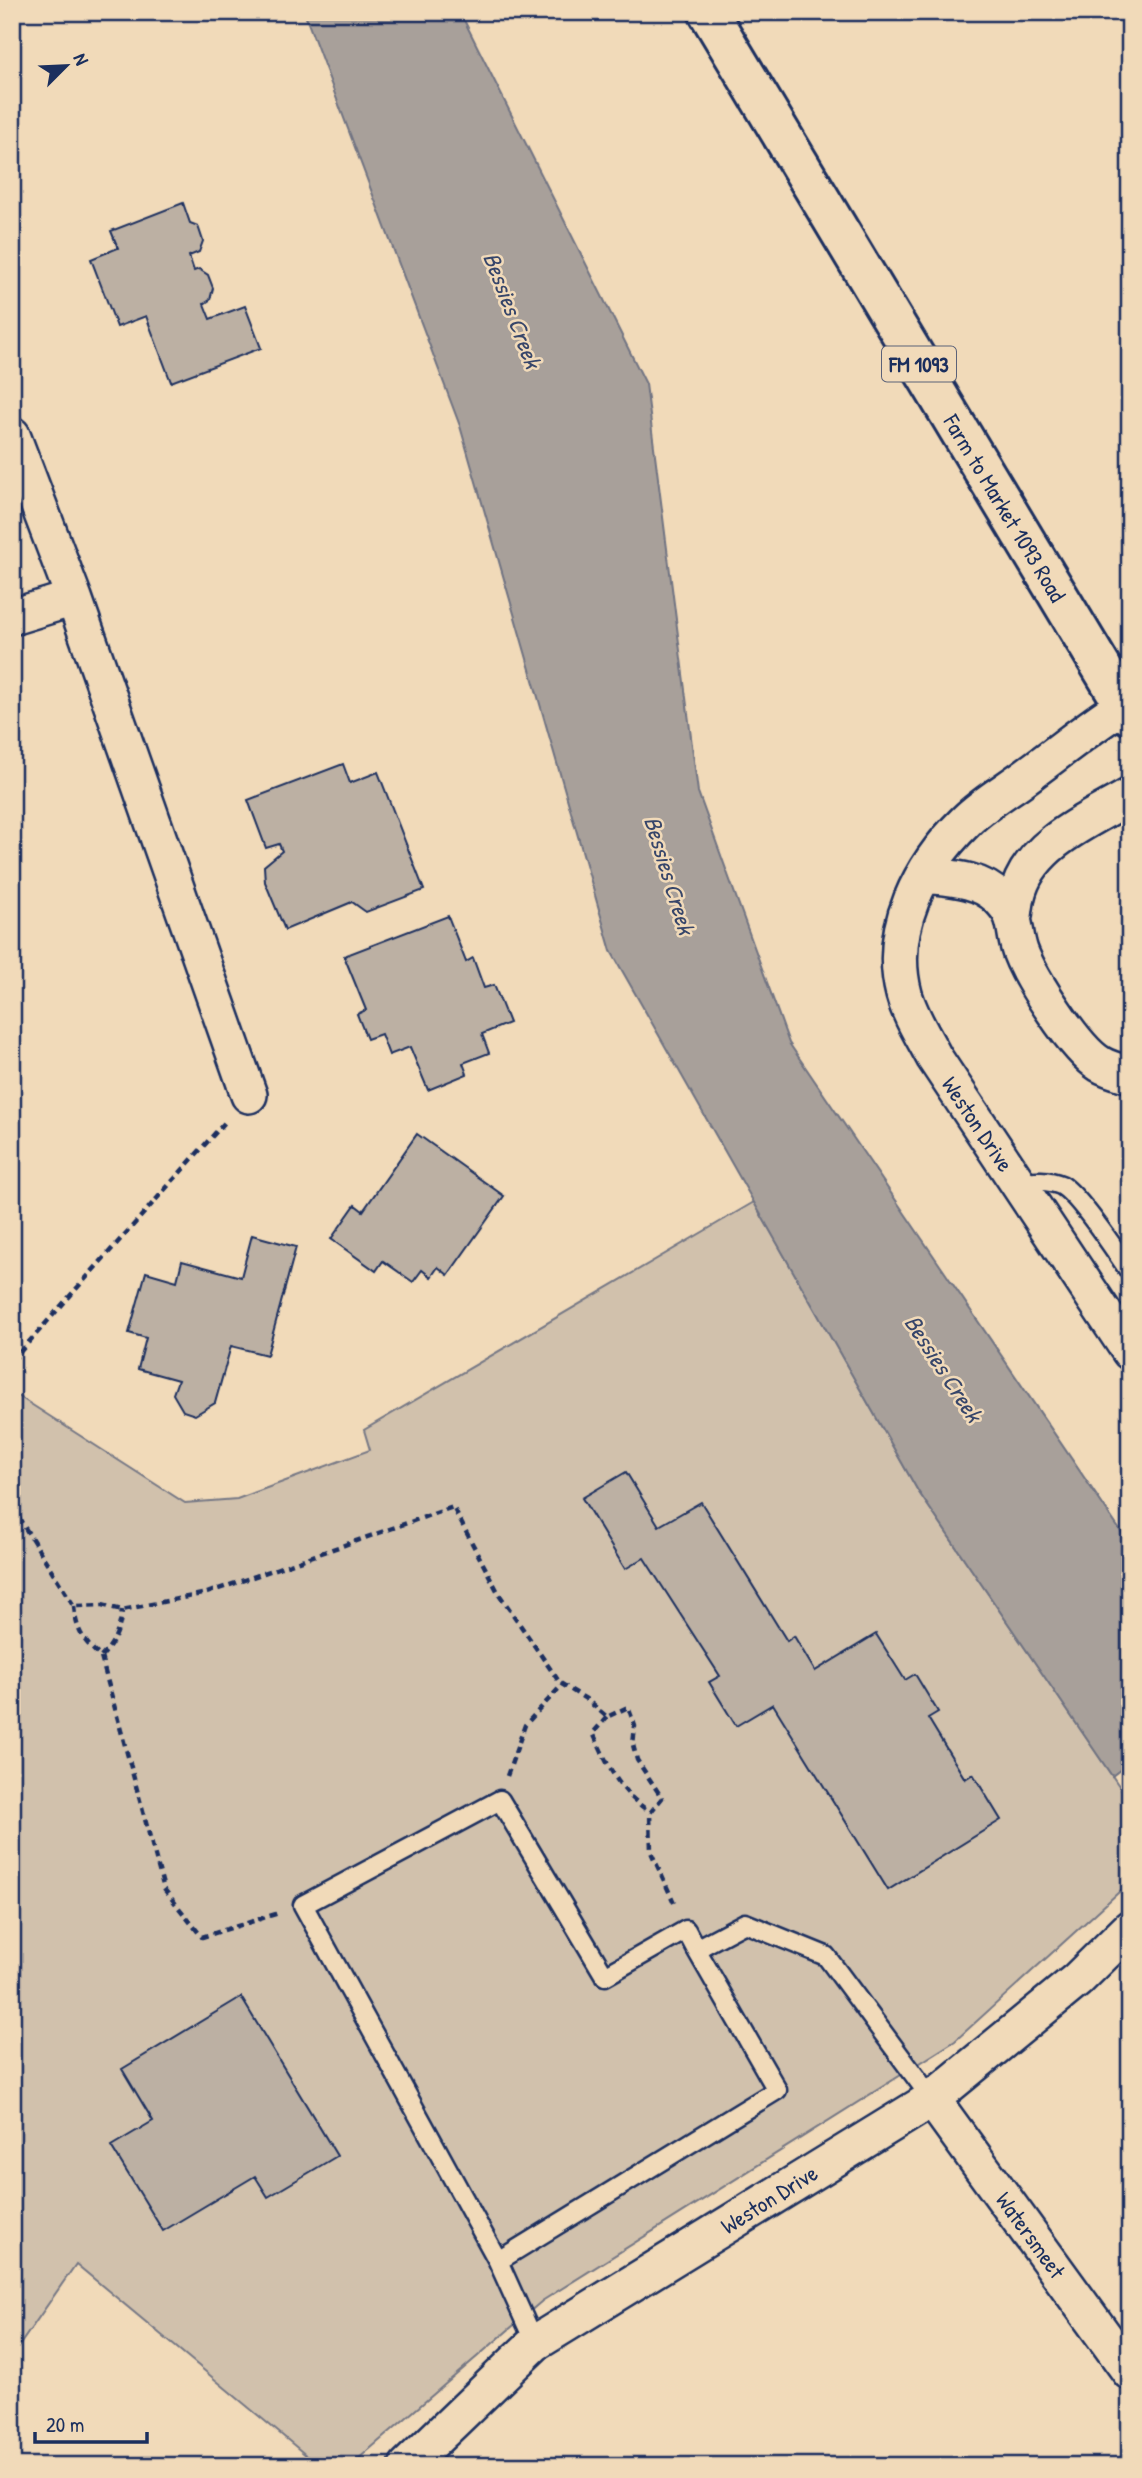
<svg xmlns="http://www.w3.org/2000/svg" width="1142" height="2478" viewBox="0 0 1142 2478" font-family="'Patrick Hand',sans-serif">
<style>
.green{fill:#d1c1ac;stroke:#767885;stroke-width:2}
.water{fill:#a8a09a;stroke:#707382;stroke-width:2}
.building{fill:#bcb0a3;stroke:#1b2f5e;stroke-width:2}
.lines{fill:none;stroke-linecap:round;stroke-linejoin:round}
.service-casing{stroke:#1b2f5e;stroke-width:23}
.minor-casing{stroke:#1b2f5e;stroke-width:40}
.primary-casing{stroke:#1b2f5e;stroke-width:44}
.path{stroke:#1b2f5e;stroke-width:4.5;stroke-dasharray:7 5;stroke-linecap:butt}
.service{stroke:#f1dab9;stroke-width:18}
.minor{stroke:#f1dab9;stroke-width:35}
.primary{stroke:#f1dab9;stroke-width:38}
.labels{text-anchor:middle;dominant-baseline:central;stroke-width:5;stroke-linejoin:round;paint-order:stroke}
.shield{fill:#f1dab9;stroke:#5b6279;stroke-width:2}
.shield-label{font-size:21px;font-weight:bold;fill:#1b2f5e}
.street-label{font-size:23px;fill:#1b2f5e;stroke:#f1dab9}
.water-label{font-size:24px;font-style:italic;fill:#37466a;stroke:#f1dab9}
</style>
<rect width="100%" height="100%" fill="#f1dab9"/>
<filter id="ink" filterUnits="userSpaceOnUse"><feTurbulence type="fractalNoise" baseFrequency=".0143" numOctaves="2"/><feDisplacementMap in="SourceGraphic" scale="14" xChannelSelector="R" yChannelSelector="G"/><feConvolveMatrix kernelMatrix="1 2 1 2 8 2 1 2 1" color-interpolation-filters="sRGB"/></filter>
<g filter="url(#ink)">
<path class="green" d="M754,1202L918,1491L1130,1802V1882L955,2041L542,2301L350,2466H319L76,2264L12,2356V1392L185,1503L237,1499L370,1450L364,1430Z"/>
<path class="water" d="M304,12H460L646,384L698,792L789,1043L1130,1545V1762L1112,1776L918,1491L611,951L460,426Z"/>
<path class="building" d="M183,203L190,223L198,226L203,241L199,252L189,256L194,271L199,269L208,275L213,288L210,300L204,304L210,319L245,306L261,348L171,382L146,316L117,327L91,259L118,248L111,231Z
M343,764L350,783L378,772L424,890L366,912L352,902L285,930L265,882L264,866L282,851L279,844L266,848L248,800Z
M448,916L466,962L473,958L484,988L494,985L509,1023L482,1034L489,1053L463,1063L467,1074L428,1090L410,1047L389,1055L381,1034L367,1039L357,1014L366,1010L344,956Z
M417,1134L504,1196L448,1275L438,1267L431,1277L422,1270L413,1282L383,1261L376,1271L331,1239L355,1205L363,1211Z
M252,1235L296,1247L267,1355L231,1346L215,1403L195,1415L183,1411L173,1394L178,1380L138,1369L146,1338L129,1333L146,1272L177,1281L182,1261L241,1277Z
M626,1472L659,1526L701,1502L787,1641L794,1636L815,1671L876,1634L905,1680L915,1674L938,1712L928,1718L965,1779L973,1774L1001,1820L888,1890L773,1704L736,1726L709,1682L720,1676L644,1558L625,1569L582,1498Z
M241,1997L337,2156L268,2197L255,2176L163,2231L111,2146L153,2121L122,2069Z"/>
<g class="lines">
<defs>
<path id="service" d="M1017,1182C1031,1181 1047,1179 1061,1185C1078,1194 1118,1254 1130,1272
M696,1949L686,1930L605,1976L500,1800L303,1905L498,2261L777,2090L696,1949L745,1923L826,1956L932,2099
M498,2261L535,2343"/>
<path id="minor" d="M12,435L74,598L249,1095
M12,617L74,598
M1130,701C1095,722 1063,749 1030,773C1009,789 984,803 966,821C920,866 887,929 904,994C910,1016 923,1036 934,1057L1130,1352
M924,875C950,878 979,878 999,898C1019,918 1012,927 1020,951C1030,978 1075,1049 1100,1064C1108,1069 1120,1072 1130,1075
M1014,916C1015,907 1016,898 1019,889C1034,842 1091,819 1130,796
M932,2099L1130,2372
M407,2466L535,2343L932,2099L1077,1980L1130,1928"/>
<path id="primary" d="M708,12L1130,715"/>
</defs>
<use href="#service" class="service-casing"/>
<use href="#minor" class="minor-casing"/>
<use href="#primary" class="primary-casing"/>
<path class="path" d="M12,1361L226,1121
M12,1507L74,1606L102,1605L122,1610L207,1593L453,1507L499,1594L560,1683L586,1699L607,1717L628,1707L635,1726L633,1745L637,1760L662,1798L650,1813L651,1852L676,1907
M74,1606C76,1630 83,1641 101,1657L164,1889L202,1937L279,1913
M101,1657C115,1642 120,1629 122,1610
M607,1717L593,1733C609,1767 618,1791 650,1812
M507,1776L525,1725L563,1684"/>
<use href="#service" class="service"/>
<use href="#minor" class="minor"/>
<use href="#primary" class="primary"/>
</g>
</g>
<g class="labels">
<rect class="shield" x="882" y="346.5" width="74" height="35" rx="5"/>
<g class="shield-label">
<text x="919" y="364">FM 1093</text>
</g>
<g class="street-label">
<text transform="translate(1005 508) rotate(59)">Farm to Market 1093 Road</text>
<text transform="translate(978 1124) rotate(56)">Weston Drive</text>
<text transform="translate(769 2199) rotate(-32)">Weston Drive</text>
<text transform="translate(1031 2235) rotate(54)">Watersmeet</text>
</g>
<g class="water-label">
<text transform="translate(513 310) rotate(69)">Bessies Creek</text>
<text transform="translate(670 875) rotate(73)">Bessies Creek</text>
<text transform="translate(944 1368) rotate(57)">Bessies Creek</text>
</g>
</g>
<rect width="1142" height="2478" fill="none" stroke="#f1dab9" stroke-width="42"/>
<rect x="21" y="21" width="1100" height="2436" fill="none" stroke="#1b2f5e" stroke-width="2.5" filter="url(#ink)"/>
<g transform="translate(66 66) rotate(66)" stroke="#f1dab9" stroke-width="5" paint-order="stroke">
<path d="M0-5L12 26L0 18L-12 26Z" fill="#1b2f5e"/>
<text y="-10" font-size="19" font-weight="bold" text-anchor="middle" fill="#1b2f5e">N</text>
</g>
<path d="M35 2432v10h112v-10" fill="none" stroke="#1b2f5e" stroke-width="3.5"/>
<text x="46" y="2432" font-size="21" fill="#1b2f5e" stroke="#f1dab9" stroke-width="5" paint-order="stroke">20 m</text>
</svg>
